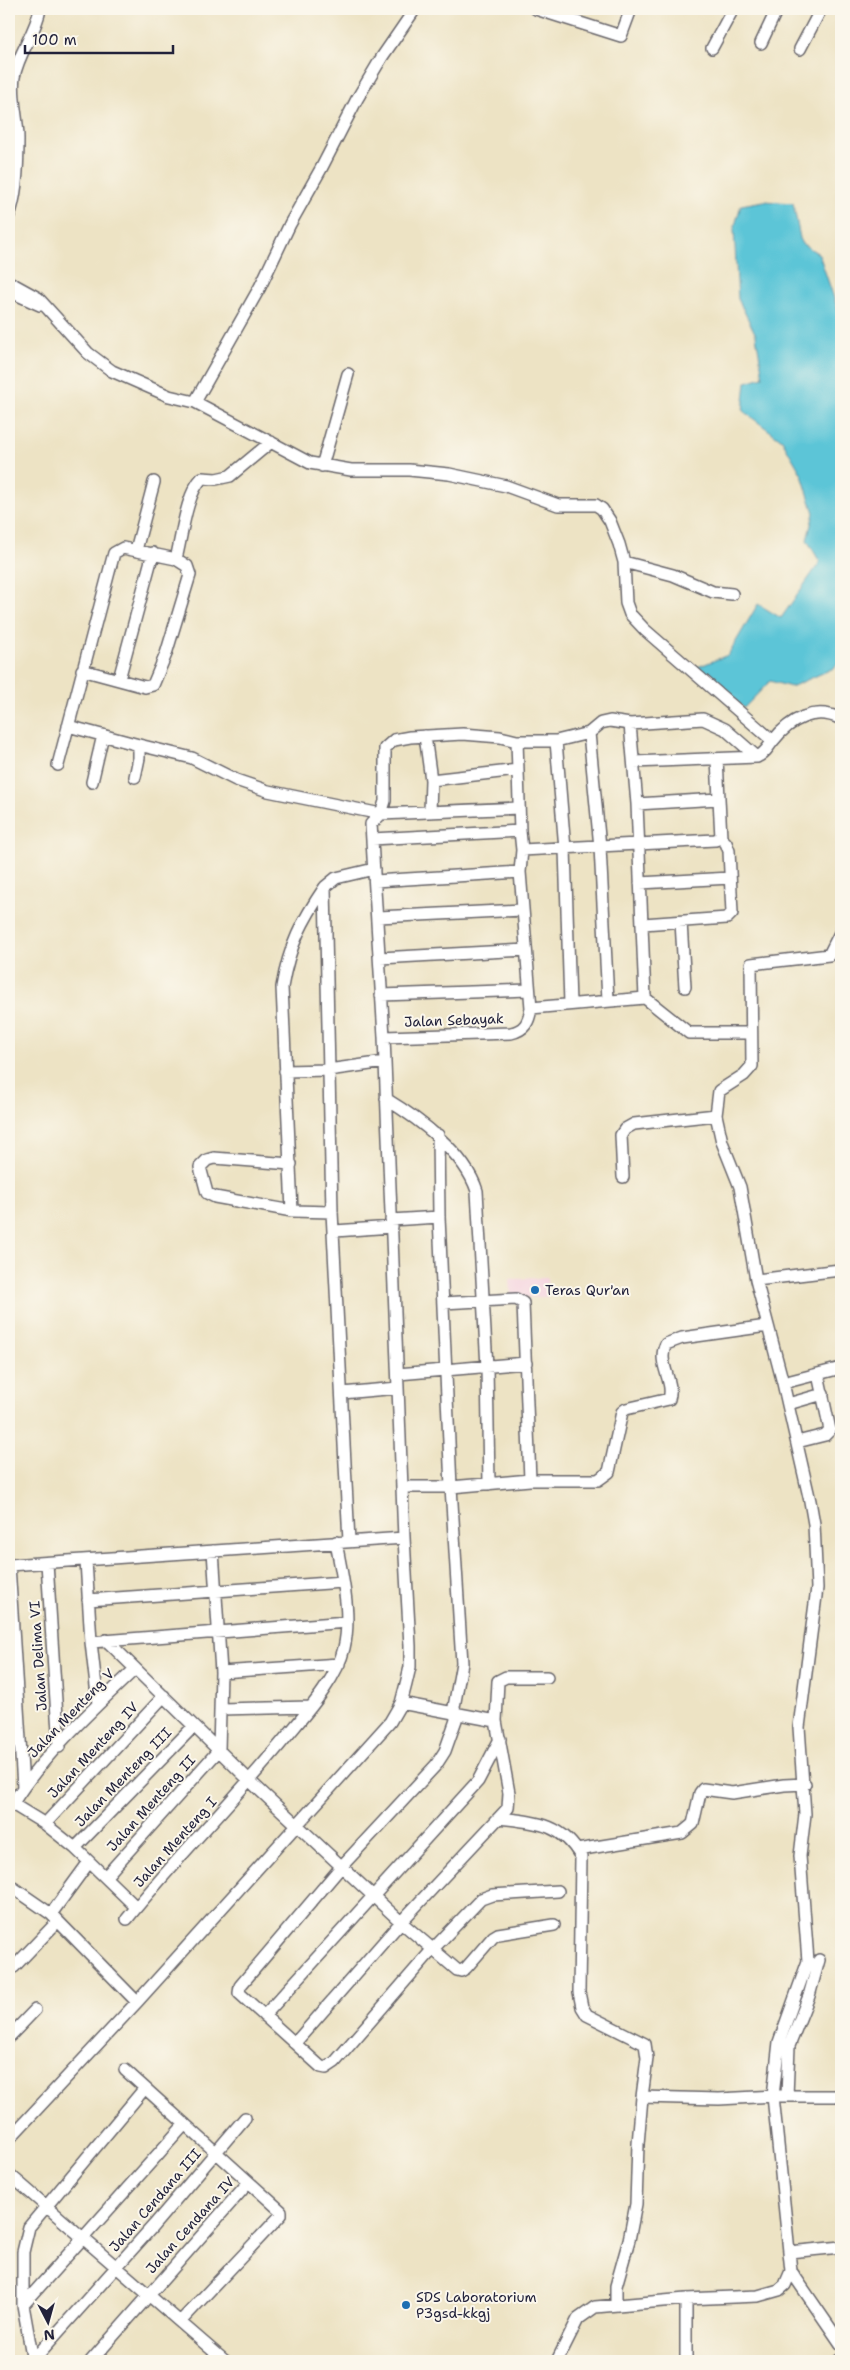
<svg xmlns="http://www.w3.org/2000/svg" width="850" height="2370" viewBox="0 0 850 2370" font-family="'Shantell Sans',sans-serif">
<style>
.built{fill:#f4cfde}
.water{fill:#5cc5d7;stroke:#3f7489}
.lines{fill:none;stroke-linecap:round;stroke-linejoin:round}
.minor-casing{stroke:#69666b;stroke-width:14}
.minor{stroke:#fff;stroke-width:11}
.poi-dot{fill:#1f6fb2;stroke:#fbf7ec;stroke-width:2}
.labels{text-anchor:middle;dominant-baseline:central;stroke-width:4;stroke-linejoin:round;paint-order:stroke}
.street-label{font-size:14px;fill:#22223b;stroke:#fbf7ec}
.poi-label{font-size:14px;fill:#22223b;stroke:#fbf7ec;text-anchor:start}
</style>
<rect width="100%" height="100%" fill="#fbf7ec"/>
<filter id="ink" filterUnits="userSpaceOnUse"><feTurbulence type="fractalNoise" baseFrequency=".02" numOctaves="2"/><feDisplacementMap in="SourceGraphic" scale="10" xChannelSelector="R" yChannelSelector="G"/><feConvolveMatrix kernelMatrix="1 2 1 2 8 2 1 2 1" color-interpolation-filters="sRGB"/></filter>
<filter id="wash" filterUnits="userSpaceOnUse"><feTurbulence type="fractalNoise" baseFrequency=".0096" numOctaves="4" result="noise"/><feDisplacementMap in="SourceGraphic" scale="20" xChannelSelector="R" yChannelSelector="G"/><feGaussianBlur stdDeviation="1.12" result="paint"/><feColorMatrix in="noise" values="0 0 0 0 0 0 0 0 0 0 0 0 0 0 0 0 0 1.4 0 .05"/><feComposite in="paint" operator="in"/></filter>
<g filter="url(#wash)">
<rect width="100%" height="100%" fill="#ede3c4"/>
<path class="built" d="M547,1278L548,1297L511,1298L510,1279Z"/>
<path class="water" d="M764,201L793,203L801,243L819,254L841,319V659L834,668L791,687L770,681L744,708L695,668L728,655L758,604L781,618L820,562L807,540L814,513L802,475L782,440L743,411L746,382L763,377L756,335L738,299L734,229L741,205Z"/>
</g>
<g filter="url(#ink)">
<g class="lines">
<defs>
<path id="minor" d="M536,9L621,36L631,9
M761,43L777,9
M712,48L733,9
M800,49L821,9
M9,215C17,196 18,160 18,139C18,118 11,98 14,77C18,53 36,33 40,9
M9,282L38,298L88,353L112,371L169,396L195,402L310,463L351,470H409L449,474L506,486L558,505H596L602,509L610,521L619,544L624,562L626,603L630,614L645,630L773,741
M9,291L40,305
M195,402L260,287L290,224L322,167L357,99L382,57L415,9
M322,466L348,374
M136,550L154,482
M624,562L673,575L713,592L732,594
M82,670L145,687L153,685L166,654L190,575L187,566L176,559
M119,679L153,553
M630,724L637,804L645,998
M68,726L139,745V758L135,777
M589,733L600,847L608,1000
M425,736L431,780L430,812
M517,741L520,831
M556,741L565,849L570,1004
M139,745L192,758L236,780L268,791L381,814L519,808
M634,762L757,757
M58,765L114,553L123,548L176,559C182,536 186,494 202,478L216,479L230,476L271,442
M431,780L518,770
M92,782L103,735
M637,804L718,799
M372,839L520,831L522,850L520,872L531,1008C529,1022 525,1030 511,1033L384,1037
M522,850L715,840L721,838
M375,881L520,872
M640,883L730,878
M378,917L522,910
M681,922L685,987
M643,924L727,918L732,913L729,851L726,843L721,838L717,759
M380,958L526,950
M381,995L528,990
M531,1008L645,998L689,1033H750
M285,1071L328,1070L385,1062
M386,1099C419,1119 465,1153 477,1191L487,1367L489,1484
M438,1135L439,1217L451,1487L462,1663L454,1707L456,1720L445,1751L436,1765L341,1867L240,1986L239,1993L321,2067L326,2068L335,2062L432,1950L481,1899L492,1895L558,1891
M291,1164L214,1158L207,1160L200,1167L207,1193L215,1197L292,1211L332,1212
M623,1177L621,1135L625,1129L634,1124L716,1115
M292,1211L282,987C289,946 302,921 325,887
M391,1220L439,1217
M335,1231L392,1227
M756,1280L840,1270
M443,1303L516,1299L523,1303L530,1480
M398,1374L526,1363
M783,1383L841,1368
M342,1393L398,1388
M788,1404L823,1394
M797,1442L825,1435L830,1430L818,1374
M402,1487H451L530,1480H598L609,1472L622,1412L626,1409L669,1399C675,1381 656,1363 666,1344L682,1338L767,1326
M349,1541L332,1212L325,887L336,878L374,869
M86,1561L91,1642L98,1704
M47,1563L59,1747
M9,1565L404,1538
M9,1565L23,1787
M88,1600L343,1582
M106,1640L250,1781L401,1922L457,1970L461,1971L466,1968L493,1937L498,1934L554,1925
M91,1642L347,1622
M221,1672L339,1664
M401,1703L496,1721
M221,1709L311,1707
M9,1802L45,1824L75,1848L136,1907
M13,1803C41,1757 95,1707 135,1669
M499,1818C533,1822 562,1822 581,1857L579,1992L582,2007L587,2015L645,2044L647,2058L642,2097L719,2099L773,2096L779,2042L808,1961L800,1856L805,1814L799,1727L817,1588L814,1524L810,1501L783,1383L756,1280L740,1187L722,1142L716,1115L719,1091L744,1075L752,1066L751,964L829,955L841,931
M45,1824L164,1696
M75,1848L193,1727
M577,1850L682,1833L693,1824L700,1793L703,1789L732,1793L784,1785L805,1784
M106,1876L219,1750L221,1672L213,1551
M9,1885L51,1914L137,2002
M51,1914L89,1862
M127,1919C178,1856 235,1799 287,1736C307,1712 337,1679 344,1648C352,1614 342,1576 336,1542
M9,1963L14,1967L58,1921
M264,2016L478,1781L500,1739
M9,2037L35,2010
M295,2043L401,1922L508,1808L509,1793L496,1721L498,1681L506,1677H547
M125,2070L281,2211V2215L180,2322
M787,2096L789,2046L809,1996L819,1960
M9,2139L137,2002L390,1722L401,1703L406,1684L410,1667V1646L404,1538L384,1037L371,824L381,814L385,801V748L394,740L410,737L463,734L500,737L517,741H556L589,733L601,723L610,721L630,724L703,719L725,729L757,757C766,753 767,748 773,741C790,719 815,706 841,719
M9,2174L225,2361
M789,2252L841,2247
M791,2271L841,2344
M23,2305L185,2124
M616,2305V2286L629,2240L636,2204L638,2144L642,2097
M34,2359L154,2225L245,2118
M33,2361L23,2305V2252L29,2227L145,2088
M91,2361L249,2182
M557,2361L578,2319L595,2307L686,2299L758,2296L779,2290L785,2285L791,2271L773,2096H841
M686,2361V2299
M838,2361L841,2359"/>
</defs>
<use href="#minor" class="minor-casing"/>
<use href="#minor" class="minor"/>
</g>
</g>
<g class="poi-dot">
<circle cx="535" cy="1290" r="5"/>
<circle cx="406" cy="2305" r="5"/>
</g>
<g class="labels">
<g class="street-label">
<text transform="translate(454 1020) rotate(-2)">Jalan Sebayak</text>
<text transform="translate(38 1656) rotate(-94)">Jalan Delima VI</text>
<text transform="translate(71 1713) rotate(-46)">Jalan Menteng V</text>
<text transform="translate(93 1750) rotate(-47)">Jalan Menteng IV</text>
<text transform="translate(123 1777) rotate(-46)">Jalan Menteng III</text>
<text transform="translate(151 1803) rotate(-48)">Jalan Menteng II</text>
<text transform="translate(175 1842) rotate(-48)">Jalan Menteng I</text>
<text transform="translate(155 2200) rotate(-49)">Jalan Cendana III</text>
<text transform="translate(190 2225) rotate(-48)">Jalan Cendana IV</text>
</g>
<g class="poi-label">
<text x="545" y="1290">Teras Qur'an</text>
<text x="416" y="2297">SDS Laboratorium<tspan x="416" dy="16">P3gsd-kkgj</tspan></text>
</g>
</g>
<rect width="850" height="2370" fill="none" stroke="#fbf7ec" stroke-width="30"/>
<g transform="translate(48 2322) rotate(174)" stroke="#fbf7ec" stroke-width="4" paint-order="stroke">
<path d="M0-4L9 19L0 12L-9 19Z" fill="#22223b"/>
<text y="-8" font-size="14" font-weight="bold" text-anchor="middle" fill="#22223b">N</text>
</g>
<path d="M25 45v8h148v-8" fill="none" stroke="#22223b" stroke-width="2.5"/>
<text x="32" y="45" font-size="15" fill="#22223b" stroke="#fbf7ec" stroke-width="4" paint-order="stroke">100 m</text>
</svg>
